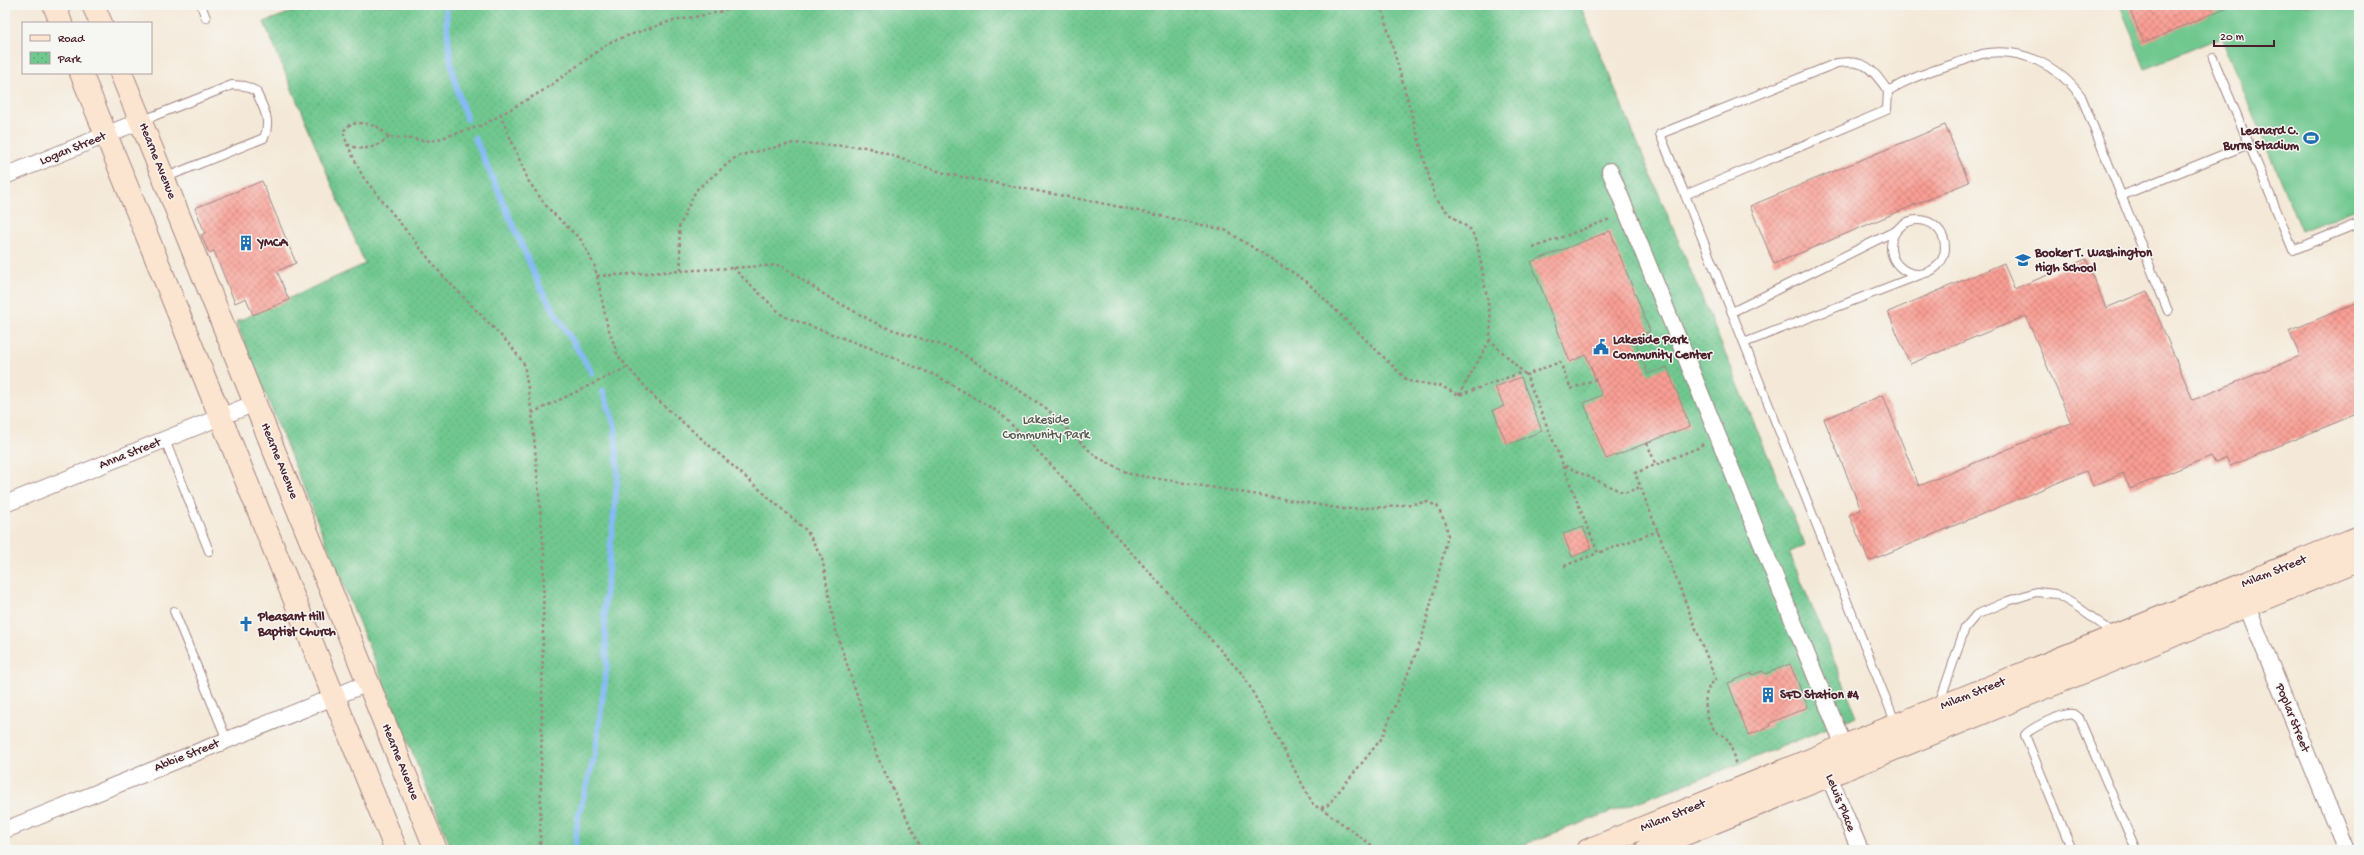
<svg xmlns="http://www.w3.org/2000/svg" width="2364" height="855" viewBox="0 0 2364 855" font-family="'Gochi Hand',sans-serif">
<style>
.park{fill:url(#park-dots);stroke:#5d745d}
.pitch{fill:#70c88f;stroke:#5d745d}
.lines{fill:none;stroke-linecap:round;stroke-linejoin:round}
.stream{stroke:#86baf4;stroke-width:6}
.building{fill:url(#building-cross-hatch)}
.lane-casing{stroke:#9f8482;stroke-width:10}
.street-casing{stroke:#9f8482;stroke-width:18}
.secondary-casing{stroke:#9f8482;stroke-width:24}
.path{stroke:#9f8482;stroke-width:2.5;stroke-dasharray:3 3;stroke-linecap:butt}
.lane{stroke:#fff;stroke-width:8}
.street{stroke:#fff;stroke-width:16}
.secondary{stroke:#fce5d0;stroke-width:22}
.labels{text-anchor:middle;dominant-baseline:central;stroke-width:3;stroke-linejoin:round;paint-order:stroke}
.poi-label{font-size:13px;font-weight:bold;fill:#4a1f2b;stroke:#f6f6f2;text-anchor:start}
.street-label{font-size:13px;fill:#4a1f2b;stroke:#f6f6f2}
.park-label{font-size:13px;fill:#575a4e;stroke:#f6f6f2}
</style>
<defs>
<pattern id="park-dots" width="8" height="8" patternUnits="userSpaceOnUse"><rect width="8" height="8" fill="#70c88f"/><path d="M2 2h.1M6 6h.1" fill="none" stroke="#62ab7c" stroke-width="1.8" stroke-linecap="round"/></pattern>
<pattern id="building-cross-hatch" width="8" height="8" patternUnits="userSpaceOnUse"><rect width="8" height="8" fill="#f99f94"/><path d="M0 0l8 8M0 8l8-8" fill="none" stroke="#cc8179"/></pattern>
</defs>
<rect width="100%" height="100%" fill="#f6f6f2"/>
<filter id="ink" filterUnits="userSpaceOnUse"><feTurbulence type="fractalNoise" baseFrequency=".025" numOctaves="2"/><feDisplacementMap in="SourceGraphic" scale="8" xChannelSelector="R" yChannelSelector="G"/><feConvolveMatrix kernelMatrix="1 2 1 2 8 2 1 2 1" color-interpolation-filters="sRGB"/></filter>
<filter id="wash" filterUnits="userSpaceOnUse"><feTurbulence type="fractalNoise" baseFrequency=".012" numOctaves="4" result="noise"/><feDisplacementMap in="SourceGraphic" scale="16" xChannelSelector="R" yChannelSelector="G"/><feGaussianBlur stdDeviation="0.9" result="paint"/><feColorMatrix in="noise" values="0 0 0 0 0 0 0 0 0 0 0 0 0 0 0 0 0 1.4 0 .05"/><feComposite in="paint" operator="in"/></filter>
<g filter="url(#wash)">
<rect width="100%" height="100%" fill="#f4e9d8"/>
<path class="park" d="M311,5H1580L1805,545L1789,552L1857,716L1736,765L1509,850H452L236,322L365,264L264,22Z"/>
<path class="pitch" d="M2120,5H2359V208L2301,231L2221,37L2145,69Z"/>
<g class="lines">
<path class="stream" d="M446,5C448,48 451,78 467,119
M475,138L541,289L592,373
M575,850L578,818L595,754L607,666L604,610L618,475L615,426L603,391"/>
</g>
<g id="blocks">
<path class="building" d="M2128,5H2232L2144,43Z
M1945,125L1969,182L1774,264L1750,206Z
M262,181L296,263L277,271L289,300L253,315L246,298L235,303L214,251L209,253L201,235L205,233L195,208Z
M1610,231L1650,331L1634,338L1648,374L1667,367L1690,426L1606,459L1584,403L1602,395L1586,355L1570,362L1531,262Z
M2086,259L2106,308L2147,291L2193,400L2300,356L2289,331L2359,302V413L2230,466L2227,458L2215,463L2211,456L2130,489L2123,473L2093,486L2086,471L1869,561L1849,515L1861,510L1824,419L1883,395L1919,486L2071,423L2026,316L1910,364L1888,312L2004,263L2014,289Z
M1521,377L1542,431L1507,445L1493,410L1504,406L1495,387Z
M1583,527L1592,549L1572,557L1563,534Z
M1790,664L1808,707L1770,723L1771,726L1748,735L1728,683L1752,673V675L1763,671L1765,674Z"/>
</g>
</g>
<g filter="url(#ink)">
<use href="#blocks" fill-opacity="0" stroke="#9f8482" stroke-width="1"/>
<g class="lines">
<defs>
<path id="lane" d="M201,5L206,18
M2213,58L2249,144
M141,121L232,85L245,86L256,91C263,108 272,120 264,138L164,178
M1685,195L1660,134L1837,63C1866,59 1872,69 1888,91
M2121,196L2249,144L2293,250L2359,223
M1891 247a27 27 0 1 1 54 0a27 27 0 1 1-54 0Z
M1732,312L1897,230
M1744,343L1922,274
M165,440L209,551
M174,611L227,740
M1939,704L1965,628L1976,615L2008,601L2036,592L2056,594L2075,605L2115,634
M1896,724L1685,195L1887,110L1888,91C1910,78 1929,71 1953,64C1963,61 1972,57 1982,54C2021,46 2058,66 2081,96L2168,311
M2072,850L2025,735C2031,728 2065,711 2074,714C2076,715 2077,716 2079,718L2136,850"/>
<path id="street" d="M1610,171L1844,746
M5,176L140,121
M5,504L255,403
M2243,597L2346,850
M1825,767L1860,850
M5,830L368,683"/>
<path id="secondary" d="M54,5L61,23
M93,5L101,23
M81,73L396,850
M121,73L436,850
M1588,850L2359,537
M1646,850L2359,560"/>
</defs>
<use href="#lane" class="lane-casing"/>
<use href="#street" class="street-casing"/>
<use href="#secondary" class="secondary-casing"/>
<path class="path" d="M1381,5L1435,198L1449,214L1471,230L1477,242L1491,320L1490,340L1526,375
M500,114L529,182L547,207L582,241L595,267L607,324L618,356L654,397L807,531L822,558L835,628L877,756L922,850
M389,137C377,148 362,152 347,144L343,131L351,124L363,123L378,127L389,137L432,141L483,125L544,90L612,41L668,22L719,12L739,5
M347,144L363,177L442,275L511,346L524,364L532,413L544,553L540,850
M1533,248L1610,219
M681,270L679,227L696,190L737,156L794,143L866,147L947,174L1106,204L1225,230L1306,281L1408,381L1441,386L1459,395L1523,372
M597,276L780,265L828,297L881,326L957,350L1046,408L1095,456L1130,474L1344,509L1388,507L1427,502L1437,506L1446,524L1448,536L1422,638L1382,738L1328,805L1321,808L1314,806L1244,676L1055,469L1000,413L939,377L870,348L783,316L732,267
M1642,359L1665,350
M1596,379L1571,389L1560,362L1526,375L1563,465L1624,493L1641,487
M1459,395L1490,340
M532,413L628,367
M1647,443L1656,465
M1703,444L1698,448L1635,473L1716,680C1700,690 1704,718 1716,732C1719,734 1724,735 1727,739C1732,745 1733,757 1736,765
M1563,466L1598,553L1658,531
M1564,566L1598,553
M1321,808L1378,850"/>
<use href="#lane" class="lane"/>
<use href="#street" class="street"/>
<use href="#secondary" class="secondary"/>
</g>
</g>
<defs>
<symbol id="stadium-bare" viewBox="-9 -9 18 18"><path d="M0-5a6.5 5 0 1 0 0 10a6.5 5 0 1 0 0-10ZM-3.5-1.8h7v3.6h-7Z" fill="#1f6fb2" stroke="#f6f6f2" stroke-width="2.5" paint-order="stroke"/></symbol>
<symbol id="building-bare" viewBox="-9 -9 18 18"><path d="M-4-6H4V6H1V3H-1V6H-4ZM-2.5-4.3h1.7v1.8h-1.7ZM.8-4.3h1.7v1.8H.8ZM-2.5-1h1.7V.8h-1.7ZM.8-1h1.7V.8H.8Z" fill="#1f6fb2" stroke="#f6f6f2" stroke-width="2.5" paint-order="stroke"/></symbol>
<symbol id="school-bare" viewBox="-9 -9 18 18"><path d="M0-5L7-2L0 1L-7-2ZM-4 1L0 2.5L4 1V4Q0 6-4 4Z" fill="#1f6fb2" stroke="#f6f6f2" stroke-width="2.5" paint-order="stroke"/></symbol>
<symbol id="civic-bare" viewBox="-9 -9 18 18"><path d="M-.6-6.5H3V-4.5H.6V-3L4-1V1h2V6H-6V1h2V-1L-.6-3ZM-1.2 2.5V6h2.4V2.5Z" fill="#1f6fb2" stroke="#f6f6f2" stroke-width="2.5" paint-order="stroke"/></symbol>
<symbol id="church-bare" viewBox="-9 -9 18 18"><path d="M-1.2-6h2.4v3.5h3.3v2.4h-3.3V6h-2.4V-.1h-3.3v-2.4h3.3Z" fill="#1f6fb2" stroke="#f6f6f2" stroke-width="2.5" paint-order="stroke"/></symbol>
</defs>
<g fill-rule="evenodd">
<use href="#stadium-bare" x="2300" y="127" width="22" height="22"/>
<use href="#building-bare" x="235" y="232" width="22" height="22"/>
<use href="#school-bare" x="2012" y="249" width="22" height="22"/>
<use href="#civic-bare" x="1590" y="336" width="22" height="22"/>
<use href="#church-bare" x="235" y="613" width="22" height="22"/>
<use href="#building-bare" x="1757" y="684" width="22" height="22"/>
</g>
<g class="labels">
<g class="poi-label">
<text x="2299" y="131" text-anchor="end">Leanard C.<tspan x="2299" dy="15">Burns Stadium</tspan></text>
<text x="258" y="243">YMCA</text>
<text x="2035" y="253">Booker T. Washington<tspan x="2035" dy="15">High School</tspan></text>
<text x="1613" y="340">Lakeside Park<tspan x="1613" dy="15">Community Center</tspan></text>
<text x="258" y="617">Pleasant Hill<tspan x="258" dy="15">Baptist Church</tspan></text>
<text x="1780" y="695">SFD Station #4</text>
</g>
<g class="street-label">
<text transform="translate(73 149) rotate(-22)">Logan Street</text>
<text transform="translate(157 161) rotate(68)">Hearne Avenue</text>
<text transform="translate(130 454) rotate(-22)">Anna Street</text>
<text transform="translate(279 461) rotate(68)">Hearne Avenue</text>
<text transform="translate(2274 572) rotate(-22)">Milam Street</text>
<text transform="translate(1973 694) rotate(-22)">Milam Street</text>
<text transform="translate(2292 718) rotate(68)">Poplar Street</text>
<text transform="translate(187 756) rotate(-22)">Abbie Street</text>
<text transform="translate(400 762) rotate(68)">Hearne Avenue</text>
<text transform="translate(1840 803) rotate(68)">Lewis Place</text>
<text transform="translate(1673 816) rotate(-22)">Milam Street</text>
</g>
<g class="park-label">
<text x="1046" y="420">Lakeside<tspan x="1046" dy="15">Community Park</tspan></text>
</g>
</g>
<rect width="2364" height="855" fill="none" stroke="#f6f6f2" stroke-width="20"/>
<rect x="22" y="22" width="130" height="52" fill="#f6f6f2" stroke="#b1a0a2"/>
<rect x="30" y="35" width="20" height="6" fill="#fce5d0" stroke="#b1a0a2"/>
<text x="58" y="42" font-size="12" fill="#4a1f2b">Road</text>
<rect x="30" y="52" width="20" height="12" fill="url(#park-dots)" stroke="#b1a0a2"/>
<text x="58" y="62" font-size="12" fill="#4a1f2b">Park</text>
<path d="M2214 40v6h60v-6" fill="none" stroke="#4a1f2b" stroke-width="2"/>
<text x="2220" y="40" font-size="12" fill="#4a1f2b" stroke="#f6f6f2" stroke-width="3" paint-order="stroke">20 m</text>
</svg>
